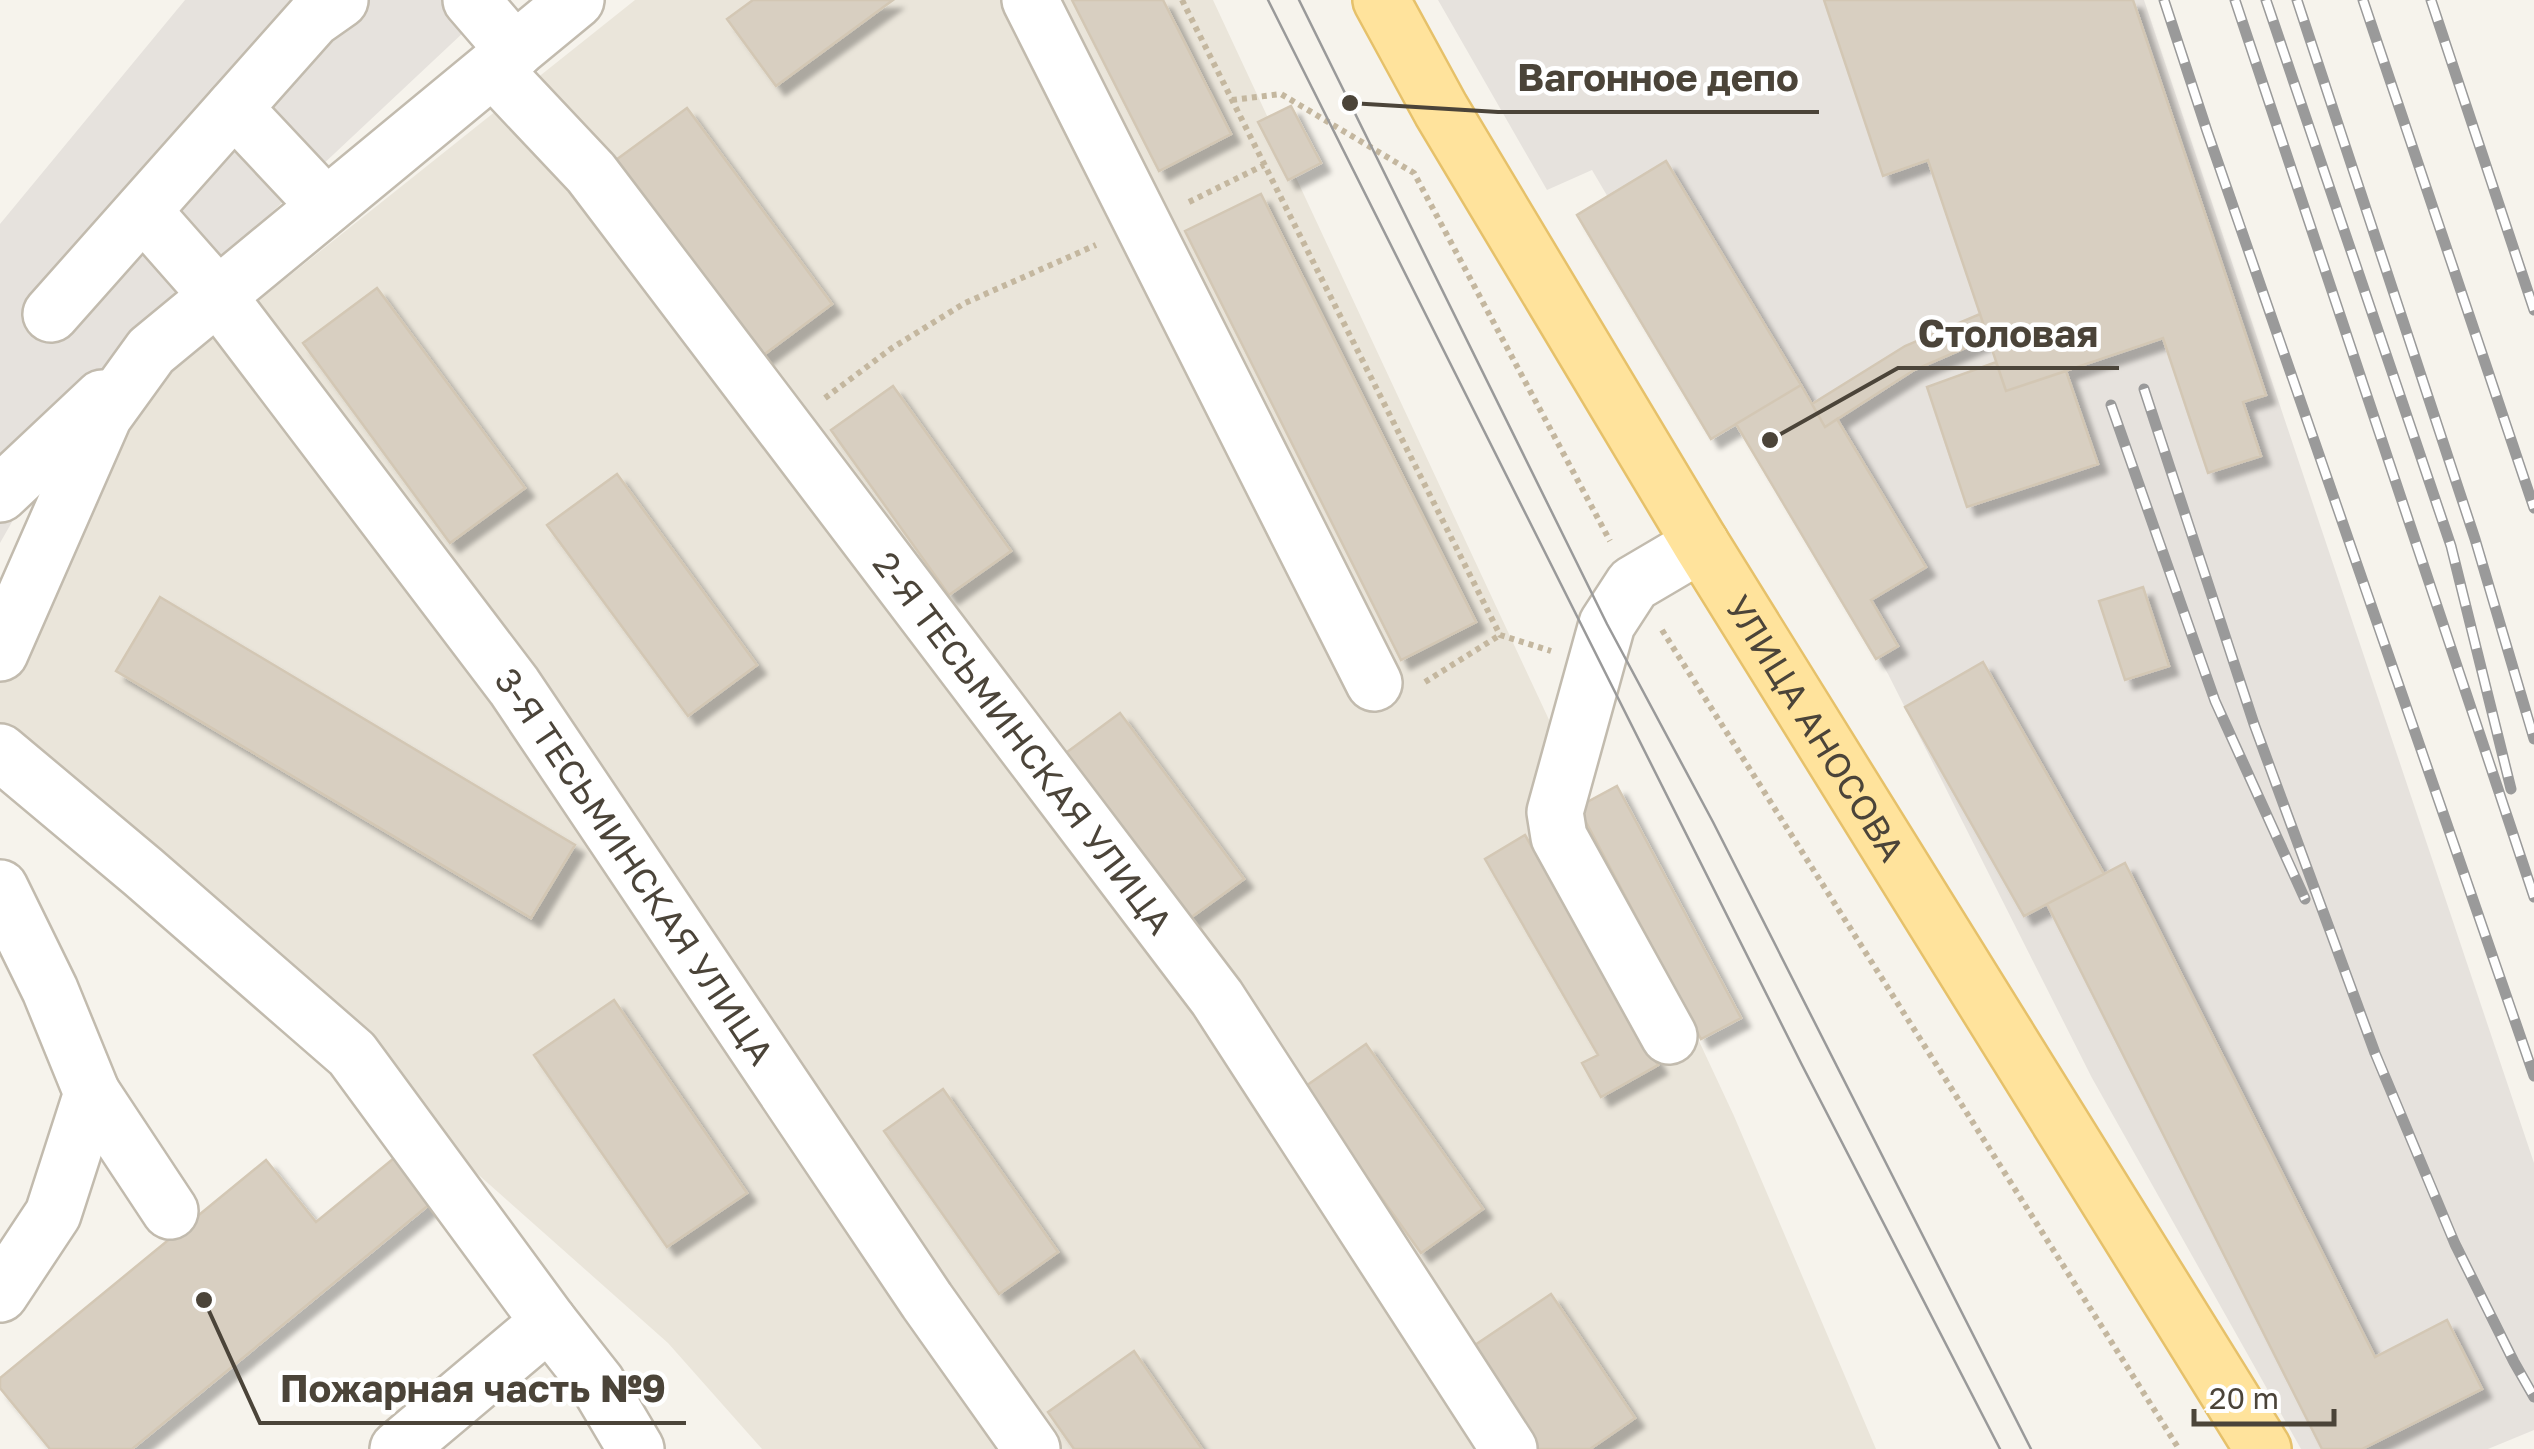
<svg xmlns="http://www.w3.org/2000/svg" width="2534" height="1449" viewBox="0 0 2534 1449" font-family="'Golos Text',sans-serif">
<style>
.residential{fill:#eae5da}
.industrial{fill:#e6e2dd}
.building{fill:#d8cfc1;stroke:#d3c7b4;stroke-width:2.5;filter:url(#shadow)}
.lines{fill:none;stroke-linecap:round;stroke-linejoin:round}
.minor-casing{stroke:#c2bbae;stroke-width:60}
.major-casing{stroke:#e6c16a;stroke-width:60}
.path{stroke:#c4b79f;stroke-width:6;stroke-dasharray:5 5;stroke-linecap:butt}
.minor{stroke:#fff;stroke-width:55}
.major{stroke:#ffe39c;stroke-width:55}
.tram{stroke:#9a9a9a;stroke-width:2.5}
.rail-casing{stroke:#9a9a9a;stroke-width:11}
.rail{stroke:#fff;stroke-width:8;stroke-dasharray:22;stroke-linecap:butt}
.labels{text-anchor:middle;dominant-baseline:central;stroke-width:9;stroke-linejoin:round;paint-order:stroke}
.street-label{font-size:35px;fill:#4b4439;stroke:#fff}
.leader{fill:none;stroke:#4b4439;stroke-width:4}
.callout-dot{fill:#4b4439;stroke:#fff;stroke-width:4}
.callout-label{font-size:38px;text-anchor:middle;font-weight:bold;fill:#4b4439;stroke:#fff;stroke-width:9;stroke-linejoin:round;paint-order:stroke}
</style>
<defs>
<filter id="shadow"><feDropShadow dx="9" dy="9" stdDeviation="2.5" flood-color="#0004"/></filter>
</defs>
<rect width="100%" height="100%" fill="#f6f3ec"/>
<path class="residential" d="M635,0H1213L1734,1116L1876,1449H762L668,1343L0,750V638L165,375Z"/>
<path class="industrial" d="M185,0H498L92,381L0,543V224Z
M1438,0H2144L2534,1163V1430L2488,1449H2301L2092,1078L1888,674L1592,170L1547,190Z"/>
<path class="building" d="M753,0H893L776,86L727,19Z
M1072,0H1163L1231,134L1159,171Z
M1824,0H2133L2266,395L2243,402L2261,456L2208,473L2163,338L2006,391L1928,160L1883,176Z
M1291,106L1321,163L1288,180L1258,122Z
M687,108L832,304L754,362L609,165Z
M1666,161L1801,385L1711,439L1577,215Z
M1261,194L1476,622L1401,660L1185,231Z
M377,288L525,488L450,543L303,343Z
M1980,314L1988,338L1914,370L1825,427L1812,404L1905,346Z
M1996,362L2006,391L2066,371L2098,464L1967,507L1927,387Z
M1801,385L1825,427L1837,419L1926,567L1871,600L1898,646L1876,659L1736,424Z
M893,386L1011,551L949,595L831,430Z
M617,474L757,665L688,716L547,525Z
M2143,587L2169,666L2125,680L2099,601Z
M160,597L575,845L531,918L116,671Z
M1983,662L2104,874L2024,916L1905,707Z
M1120,713L1244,879L1182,924L1059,758Z
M1617,786L1741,1018L1701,1039L1578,807Z
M1525,835L1658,1065L1601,1097L1582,1063L1598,1055L1485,859Z
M2125,863L2375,1357L2447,1320L2482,1389L2362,1449H2322L2047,904Z
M614,1000L747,1193L667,1247L534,1055Z
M1366,1044L1483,1209L1421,1253L1303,1088Z
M943,1089L1058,1252L999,1294L884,1131Z
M399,1154L436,1199L132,1449H50L0,1388V1378L266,1160L316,1222Z
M1551,1294L1635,1418L1590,1449H1524L1460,1355Z
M1134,1351L1202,1449H1074L1048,1412Z"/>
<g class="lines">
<defs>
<g id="minor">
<path d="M471,0L515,51"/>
<path d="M1030,0L1374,683"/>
<path id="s1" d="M493,69L591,173L1217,998L1509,1449"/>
<path d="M234,108L326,206"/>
<path id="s2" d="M143,211L218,296L514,686L927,1301L1032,1449"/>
<path d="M51,314L313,19L340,0"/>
<path d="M0,494L102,398"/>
<path d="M0,653L104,416L151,351L576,0"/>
<path d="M0,752L143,872L352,1054L549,1322L597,1383L636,1449"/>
<path d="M0,888L50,990L92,1093L53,1214L0,1294"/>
<path d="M1669,1036L1559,837L1555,812L1607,624L1633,584L1701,544"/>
<path d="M92,1093L170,1211"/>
<path d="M398,1449L549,1322"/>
</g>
<g id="major">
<path id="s3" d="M1381,0L1441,110L1701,544L2263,1449"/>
</g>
</defs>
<use href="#minor" class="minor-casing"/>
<use href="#major" class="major-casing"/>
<path class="path" d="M1182,0L1500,635L1551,651
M1232,100L1281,94L1414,173L1610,541
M1189,202L1264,165
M825,398L892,348L965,303L1096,245
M1662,630L2179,1449
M1425,682L1500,635"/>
<use href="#minor" class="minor"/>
<use href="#major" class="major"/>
<path class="tram" d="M1268,0L1802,1065L2000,1449
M1299,0L1607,624L1713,822L2031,1449"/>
<defs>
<path id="rail" d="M2164,0L2207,131L2534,1076
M2235,0L2534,897
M2266,0L2451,546L2511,789
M2297,0L2475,539L2534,739
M2363,0L2534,508
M2431,0L2534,310
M2144,389L2254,724L2375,1053L2455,1244L2514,1362L2534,1397
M2111,405L2215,701L2305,899"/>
</defs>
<use href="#rail" class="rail-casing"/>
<use href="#rail" class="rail"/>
</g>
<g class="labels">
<g class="street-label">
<text stroke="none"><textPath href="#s3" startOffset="848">УЛИЦА АНОСОВА</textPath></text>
<text stroke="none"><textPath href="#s1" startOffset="858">2-Я ТЕСЬМИНСКАЯ УЛИЦА</textPath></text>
<text stroke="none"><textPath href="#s2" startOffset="820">3-Я ТЕСЬМИНСКАЯ УЛИЦА</textPath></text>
</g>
</g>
<path class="leader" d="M1350 103L1498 112H1819M1770 440L1898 368H2119M204 1300L260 1423H686"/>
<g class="callout-dot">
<circle cx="1350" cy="103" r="10"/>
<circle cx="1770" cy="440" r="10"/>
<circle cx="204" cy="1300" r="10"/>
</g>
<g class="callout-label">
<text x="1658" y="91">Вагонное депо</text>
<text x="2008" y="347">Столовая</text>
<text x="473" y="1402">Пожарная часть №9</text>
</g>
<path d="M2194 1409v15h140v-15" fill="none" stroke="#4b4439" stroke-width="5"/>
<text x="2209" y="1409" font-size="30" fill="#4b4439" stroke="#ffffff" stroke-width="8" paint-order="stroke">20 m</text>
</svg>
